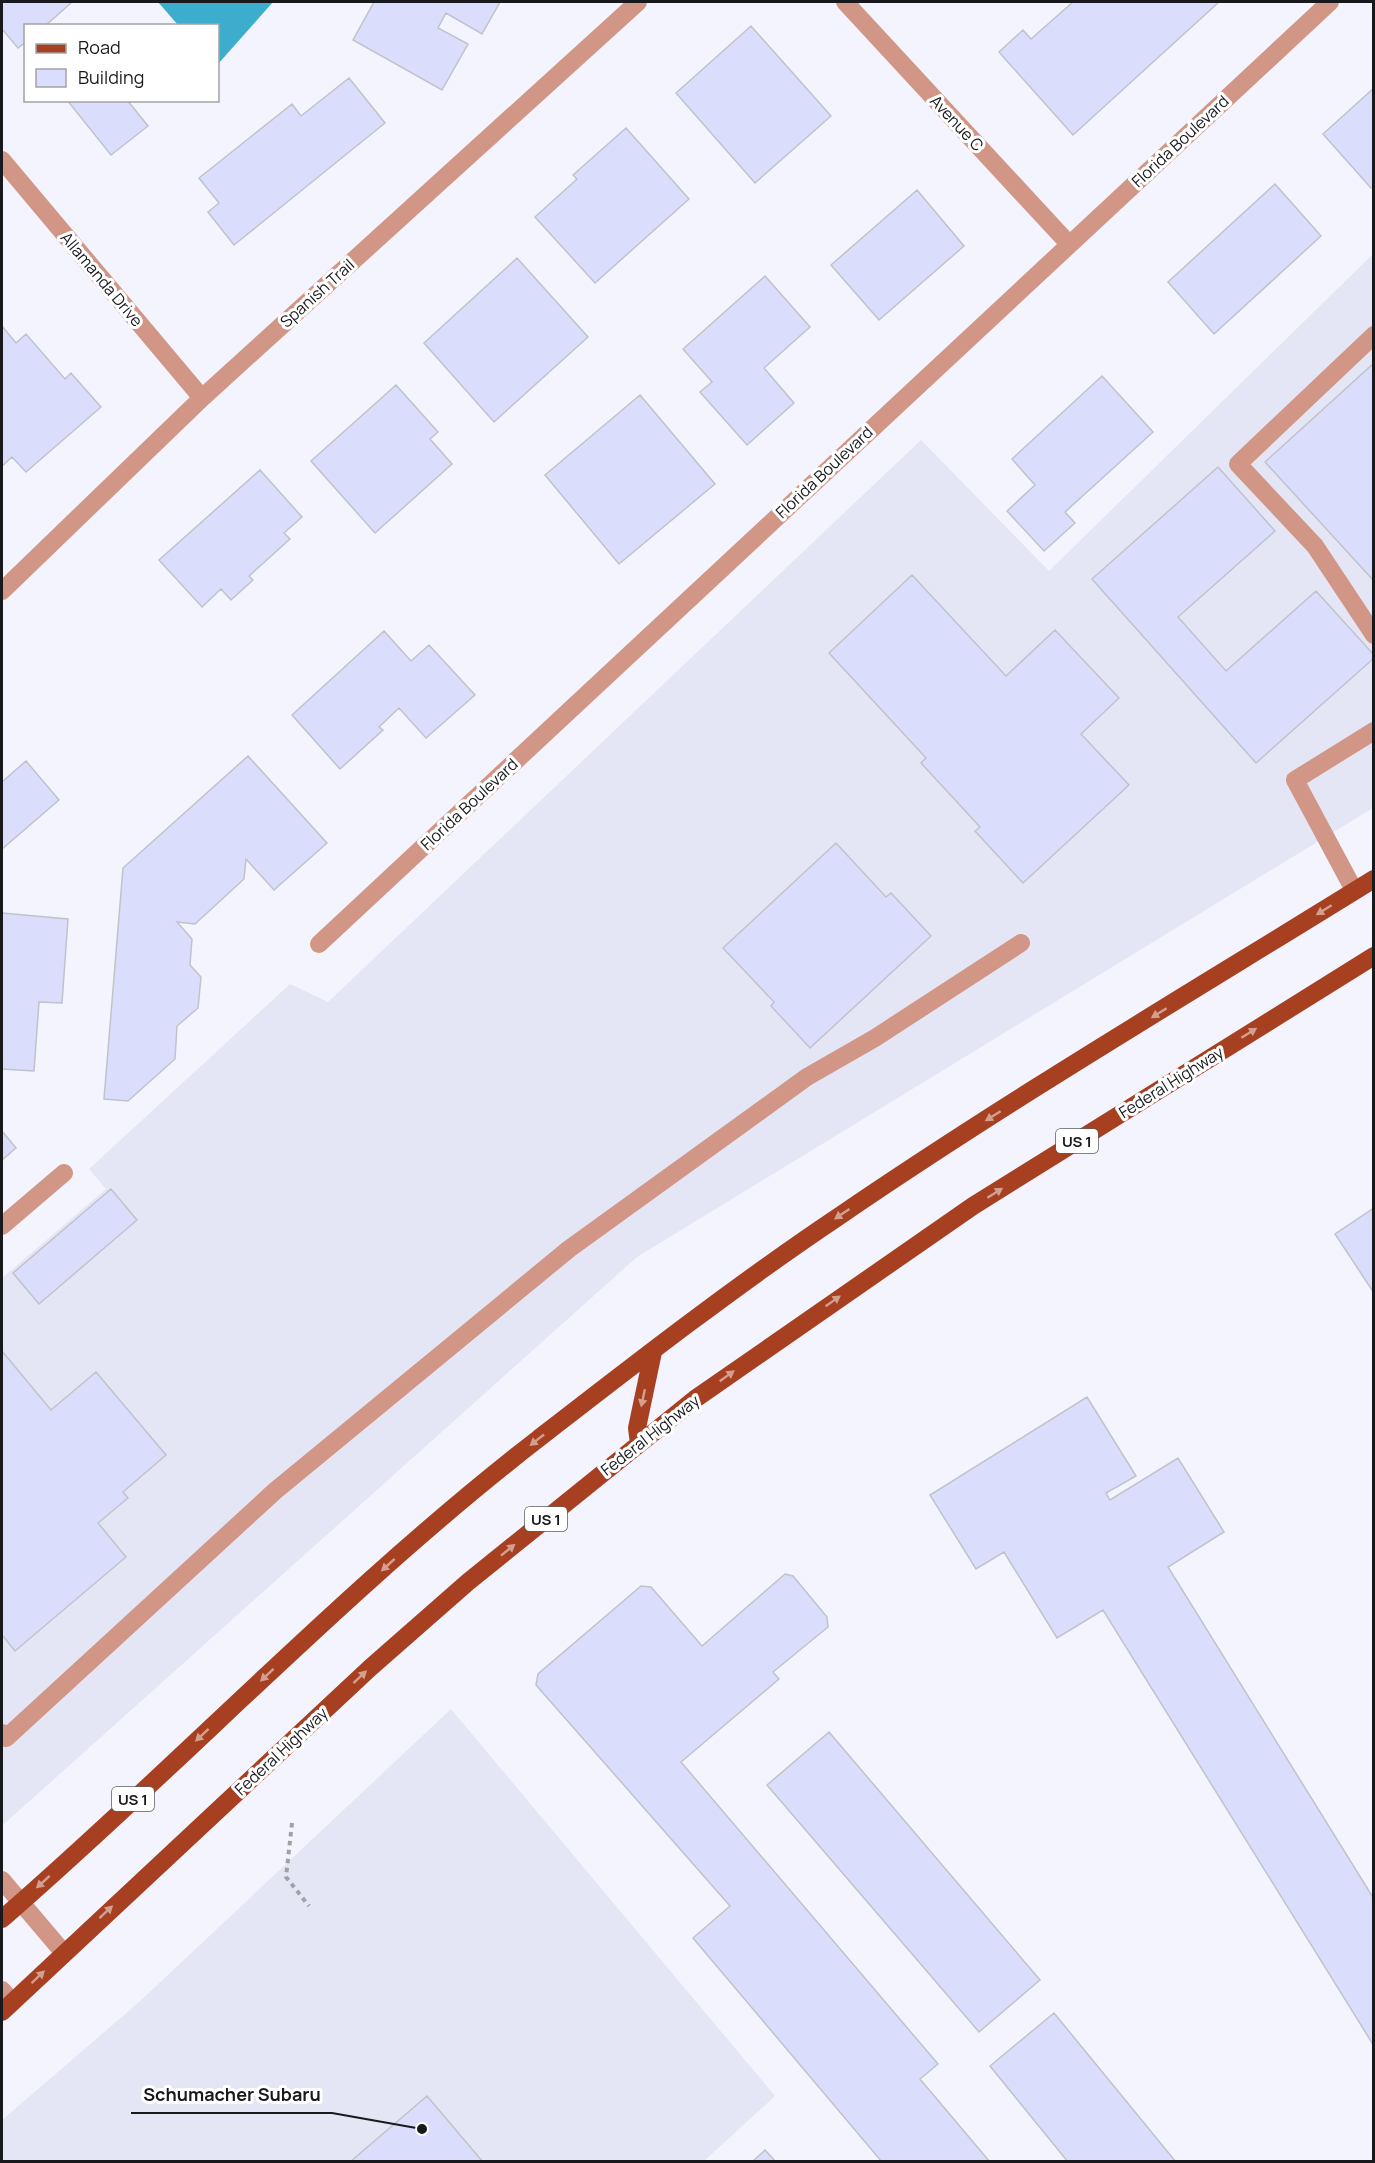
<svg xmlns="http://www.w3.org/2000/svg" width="1375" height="2163" viewBox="0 0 1375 2163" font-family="Manrope,sans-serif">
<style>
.built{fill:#e4e6f6}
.water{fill:#3dadcd}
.building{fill:#daddfc;stroke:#c1c2ca;stroke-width:1.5}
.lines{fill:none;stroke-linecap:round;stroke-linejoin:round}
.path{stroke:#a0a1a7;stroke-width:4;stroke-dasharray:4.5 4.5;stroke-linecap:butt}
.lane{stroke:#d19685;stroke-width:18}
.street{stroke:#d19685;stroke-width:18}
.primary{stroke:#a74021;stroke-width:18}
.oneway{fill:#d3a090}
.labels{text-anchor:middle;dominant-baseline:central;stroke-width:6;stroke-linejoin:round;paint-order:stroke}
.shield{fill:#fff;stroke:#5d5e60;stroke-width:1.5}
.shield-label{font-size:15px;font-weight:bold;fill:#18191c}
.street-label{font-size:16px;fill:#18191c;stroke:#fff}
.leader{fill:none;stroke:#18191c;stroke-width:2}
.callout-dot{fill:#18191c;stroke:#fff;stroke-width:2}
.callout-label{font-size:18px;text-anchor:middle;font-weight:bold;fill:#18191c;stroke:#fff;stroke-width:6;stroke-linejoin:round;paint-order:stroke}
</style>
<rect width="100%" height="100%" fill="#f3f4fd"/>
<path class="built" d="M1373,254V808L637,1257L4,1824L2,1821V1278L106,1189L89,1169L290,984L328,1002L921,440L1049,571Z
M451,1709L775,2096L703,2162L2,2161V2120L138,2003Z"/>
<path class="water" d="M158,2H273L218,64V26L178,25Z"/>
<path class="building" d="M2,2H72L45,26H26V42L18,48L2,29Z
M374,2H500L482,34L446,13L438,28L468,44L442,90L353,40Z
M1073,2H1219L1073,135L999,52L1023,30L1031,39Z
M751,26L831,116L755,183L676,93Z
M349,78L385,123L234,245L208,212L219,203L199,178L292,104L301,116Z
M1374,88V186L1371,188L1323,134Z
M67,100H127L148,126L111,155Z
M626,128L689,199L595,283L535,217L577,179L573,175Z
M1275,184L1321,236L1214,334L1168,282Z
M917,190L964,246L879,320L831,265Z
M517,258L588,337L494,422L424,343Z
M765,276L810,327L764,368L794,403L747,445L700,392L712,382L683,349Z
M2,326L16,343L26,334L65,379L71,373L101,407L26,472L12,457L2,466Z
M1374,363V581L1265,462Z
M1102,376L1153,432L1065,512L1075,523L1044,551L1007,511L1035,485L1012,459Z
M396,385L438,432L430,439L452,464L375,533L311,461Z
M640,395L715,484L619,564L545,475Z
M1218,467L1275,531L1178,617L1226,671L1316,591L1374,655V658L1256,763L1092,579Z
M260,470L302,517L284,533L290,539L249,576L253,580L231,600L221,589L202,607L159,560Z
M912,575L1006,676L1055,630L1119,698L1081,734L1129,785L1023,883L975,831L980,827L921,763L926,758L829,653Z
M384,631L411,661L429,645L475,695L426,738L399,708L379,727L383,730L340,769L292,715Z
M248,756L327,843L274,890L246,859L244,879L195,924L177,922L192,939L190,965L201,977L198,1008L177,1026L175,1059L128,1101L104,1099L123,868Z
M26,761L59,800L2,849V782Z
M836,843L886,897L891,893L931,936L810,1048L771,1006L774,1002L723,948Z
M2,913L68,919L62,1003L39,1002L34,1071L2,1069Z
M2,1131L16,1148L2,1160Z
M111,1189L137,1220L39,1304L13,1273Z
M1374,1208V1293L1335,1234Z
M2,1351L51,1410L96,1372L166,1455L123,1492L128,1498L98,1523L126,1557L15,1651L2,1635Z
M1087,1397L1136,1476L1106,1493L1110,1500L1178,1458L1224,1532L1168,1567L1374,1899V2046L1103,1610L1057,1638L1004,1552L976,1569L930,1495Z
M785,1574L793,1576L827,1617L828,1627L773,1672L779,1679L681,1762L938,2064L920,2079L990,2162H882L693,1938L730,1906L536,1685L538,1674L641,1586L651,1587L702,1646Z
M829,1732L1040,1980L979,2032L767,1785Z
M1054,2013L1176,2162H1068L990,2066Z
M427,2096L483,2162H350Z
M765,2150L776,2162H752Z"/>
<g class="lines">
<path class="path" d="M292,1823L286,1877L309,1906"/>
<path class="lane" d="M1374,335L1238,464L1315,546L1374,635
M1354,890L1295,780L1374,731
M2,1226L64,1173
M2,1733L6,1738L275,1491L569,1249L807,1077L875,1038L1021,943"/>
<path class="street" d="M845,2L1069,244
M2,160L202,398
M2,591L202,398L638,2
M319,944L1330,2
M2,1880L63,1952
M2,1990L12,2002"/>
<path class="primary" d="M639,1444L637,1428L653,1352
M2,1919C183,1762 348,1586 538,1439C636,1363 735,1286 838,1217C1012,1098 1195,990 1374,879
M2,2012L370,1668L468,1582L695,1399L973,1206L1374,956"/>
</g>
<defs><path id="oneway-solid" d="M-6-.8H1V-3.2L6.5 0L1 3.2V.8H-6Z" transform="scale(1.5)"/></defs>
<g class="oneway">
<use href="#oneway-solid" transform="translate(1324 910) rotate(148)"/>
<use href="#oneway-solid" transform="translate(1159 1013) rotate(148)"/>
<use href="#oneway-solid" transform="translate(1249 1033) rotate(-32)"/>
<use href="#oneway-solid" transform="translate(993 1116) rotate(148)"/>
<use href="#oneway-solid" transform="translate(995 1193) rotate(-32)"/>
<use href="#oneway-solid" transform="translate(842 1214) rotate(146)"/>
<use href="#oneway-solid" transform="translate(833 1301) rotate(-35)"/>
<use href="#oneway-solid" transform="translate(727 1376) rotate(-36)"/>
<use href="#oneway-solid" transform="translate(643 1398) rotate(102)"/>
<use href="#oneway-solid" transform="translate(537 1440) rotate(142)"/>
<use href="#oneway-solid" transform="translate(508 1550) rotate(-39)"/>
<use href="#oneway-solid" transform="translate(388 1565) rotate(138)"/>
<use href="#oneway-solid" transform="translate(267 1675) rotate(137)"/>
<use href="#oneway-solid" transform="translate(360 1677) rotate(-43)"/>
<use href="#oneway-solid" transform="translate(202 1735) rotate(137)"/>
<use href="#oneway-solid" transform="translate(43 1882) rotate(138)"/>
<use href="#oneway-solid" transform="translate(106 1912) rotate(-43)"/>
<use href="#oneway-solid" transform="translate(38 1977) rotate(-44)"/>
</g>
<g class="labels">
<g class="shield">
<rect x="1056" y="1129" width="42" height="24" rx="4.5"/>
<rect x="525" y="1507" width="42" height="24" rx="4.5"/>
<rect x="112" y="1787" width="42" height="24" rx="4.5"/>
</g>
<g class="shield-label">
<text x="1077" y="1141">US 1</text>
<text x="546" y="1519">US 1</text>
<text x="133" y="1799">US 1</text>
</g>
<g class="street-label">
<text transform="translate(957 123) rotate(47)">Avenue C</text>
<text transform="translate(1180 141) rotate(-43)">Florida Boulevard</text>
<text transform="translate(102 279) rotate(50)">Allamanda Drive</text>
<text transform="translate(317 293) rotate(-42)">Spanish Trail</text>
<text transform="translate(824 472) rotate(-43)">Florida Boulevard</text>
<text transform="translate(469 804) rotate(-43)">Florida Boulevard</text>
<text transform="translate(1171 1082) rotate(-32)">Federal Highway</text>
<text transform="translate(650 1435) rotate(-38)">Federal Highway</text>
<text transform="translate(281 1751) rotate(-43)">Federal Highway</text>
</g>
</g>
<path class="leader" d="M422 2129L332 2113H131"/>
<circle class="callout-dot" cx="422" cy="2129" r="6"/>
<g class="callout-label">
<text x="232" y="2101">Schumacher Subaru</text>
</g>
<rect width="1375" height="2163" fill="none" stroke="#18191c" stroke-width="6"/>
<rect x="24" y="24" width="195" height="78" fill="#ffffff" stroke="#a3a3a4" stroke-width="1.5"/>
<rect x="36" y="44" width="30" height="9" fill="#a74021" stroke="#a3a3a4" stroke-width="1.5"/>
<text x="78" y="54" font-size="18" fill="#18191c">Road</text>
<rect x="36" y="69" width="30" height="18" fill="#daddfc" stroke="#a3a3a4" stroke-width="1.5"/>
<text x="78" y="84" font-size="18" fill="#18191c">Building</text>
</svg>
